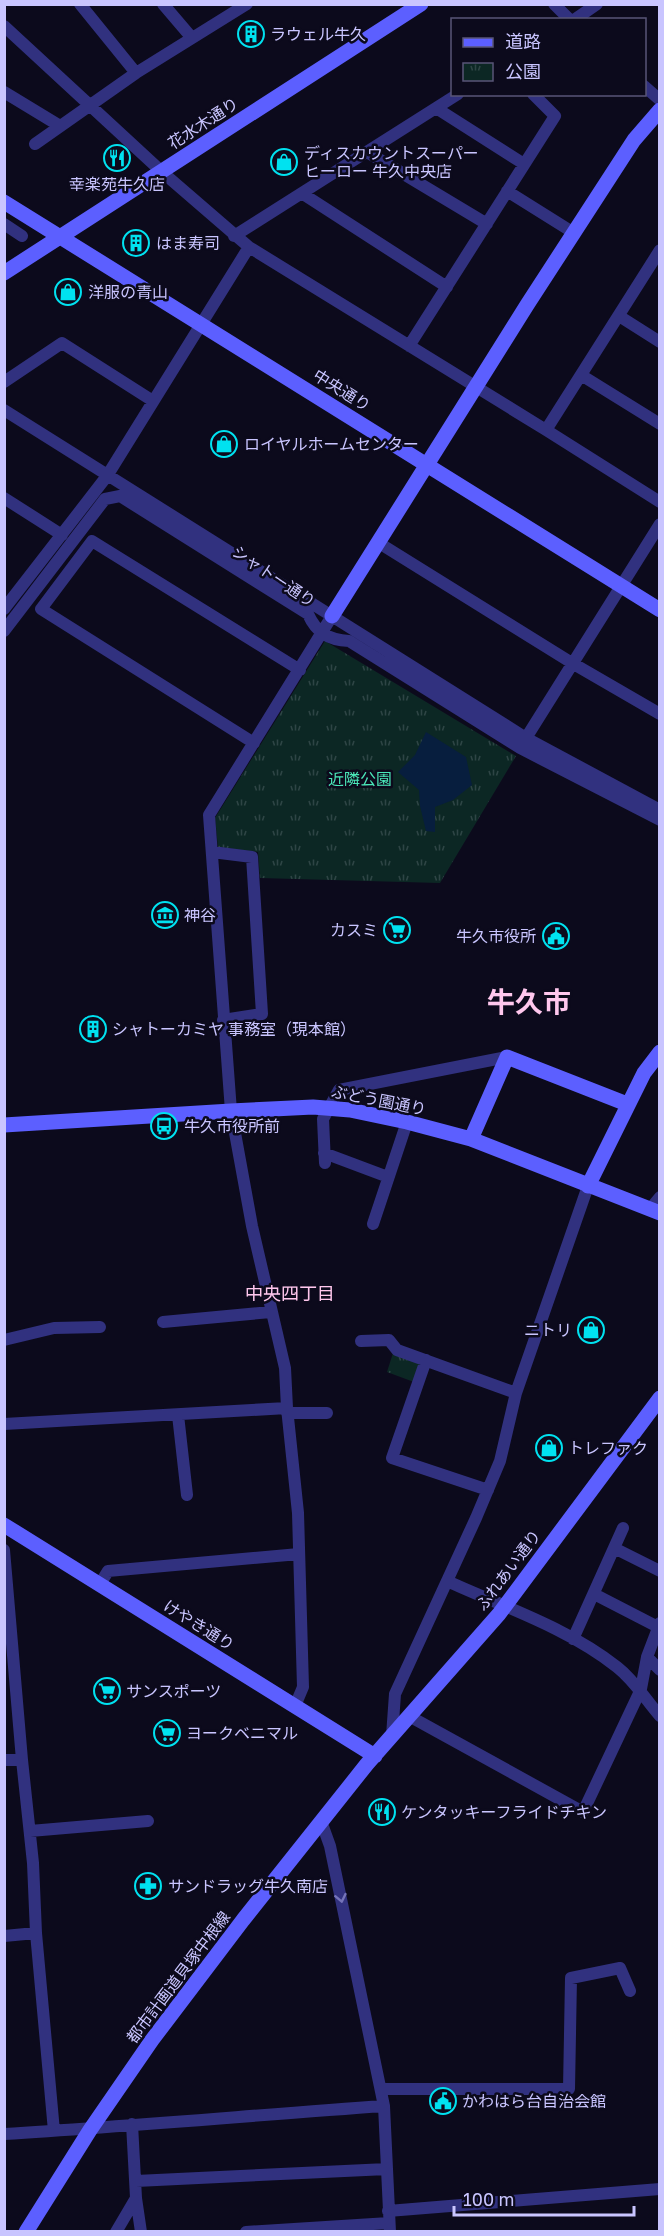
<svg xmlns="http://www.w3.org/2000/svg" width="664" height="2236" viewBox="0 0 664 2236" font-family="'Golos Text','Noto Sans JP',sans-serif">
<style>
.park{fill:url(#park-tufts)}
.water{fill:#071e3e}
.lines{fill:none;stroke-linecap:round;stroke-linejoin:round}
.street{stroke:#31317f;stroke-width:12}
.secondary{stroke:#5c5fff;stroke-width:15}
.oneway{stroke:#7574b9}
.labels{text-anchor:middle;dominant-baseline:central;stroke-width:5;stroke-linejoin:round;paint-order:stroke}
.poi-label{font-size:16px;fill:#c9c5ff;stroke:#0c0a1c;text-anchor:start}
.street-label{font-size:16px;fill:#c9c5ff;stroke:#0c0a1c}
.park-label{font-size:16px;fill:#4ae6b8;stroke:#0c0a1c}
.neighbourhood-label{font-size:18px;fill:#ffc7ed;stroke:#0c0a1c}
.town-label{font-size:28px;font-weight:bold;fill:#ffc7ed;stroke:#0c0a1c}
</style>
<defs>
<pattern id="park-tufts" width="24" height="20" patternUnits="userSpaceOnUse" patternTransform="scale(1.5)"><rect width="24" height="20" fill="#0c2724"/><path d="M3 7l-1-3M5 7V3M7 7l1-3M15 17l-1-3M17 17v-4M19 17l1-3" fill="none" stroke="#2e4545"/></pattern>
</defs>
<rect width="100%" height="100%" fill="#0c0a1c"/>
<path class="park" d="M325,641L516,756L440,883L260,878L258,852L218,847L215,818Z
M393,1353L420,1363L414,1382L387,1372Z"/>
<path class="water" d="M426,732L466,757L472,785L453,800L435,807V832L426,831L420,806L419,790L398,772L415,755Z"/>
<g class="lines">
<path class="street" d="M80,4L136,73
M163,4L192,38
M554,4L570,20
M574,20L597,4
M4,26L161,171L249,247L546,430L660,502
M644,86L660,100
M4,92L60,126
M436,108L524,164
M35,144L136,73L247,4
M367,152L487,224
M507,191L574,233
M303,194L447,287
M4,224L22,236
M234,236L458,94
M619,316L660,342
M409,346L555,116L533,94
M581,375L660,424
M4,382L62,343L153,401
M4,410L526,738L660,810
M546,430L660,250
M4,498L62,535
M379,543L572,663L660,714
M4,609L107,476L249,247
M4,631L105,499L120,496L308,614C316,632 328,640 349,641L520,748L660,820
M526,738L660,524
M254,743L41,609L92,541L300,670
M212,852L252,857L262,1014L223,1020
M324,1153L388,1177
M325,1163L323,1119L339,1090L507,1057
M650,1209L660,1197
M373,1224L407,1122
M163,1322L271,1312
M4,1340L54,1328L100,1327
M361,1341L389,1340L397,1350L516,1393
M426,1360L392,1458L488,1490
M287,1413H327
M178,1415L187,1495
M4,1424L287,1408
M614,1548L660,1571
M4,1550L22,1760L33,1863L36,1933L54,2131
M447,1581C504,1607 568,1628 617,1667C635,1681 645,1699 660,1716
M100,1584L108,1571L299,1554
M594,1594L658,1627
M573,1639L623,1528
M647,1657L660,1670
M295,1706L303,1687L298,1513L287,1408L285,1368L252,1226L231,1111L209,815L332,616
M409,1716L583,1812L641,1689L647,1657L660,1623
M392,1736L395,1694L476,1518L500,1461L516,1393L588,1186
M4,1760H22
M321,1821L330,1846L384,2106L390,2232
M30,1831L148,1821
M4,1936L36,1933
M381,2089H569L571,1978L620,1968L630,1991
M132,2124L136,2198L141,2232
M4,2134C131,2126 258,2115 384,2106
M136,2181L387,2169
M388,2211L660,2189
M116,2232L136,2198
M246,2232L389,2223"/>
<path class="secondary" d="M4,202L660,610
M4,273L421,4
M332,616L527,305L634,140L660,110
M4,1125L231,1111L313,1107L350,1110L407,1122L471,1139L660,1213
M471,1139L507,1057L627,1104
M588,1186L644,1073L660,1052
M4,1525L375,1756
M26,2232L90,2130L152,2040L243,1920L367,1764L499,1614L660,1398"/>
</g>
<defs><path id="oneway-chevron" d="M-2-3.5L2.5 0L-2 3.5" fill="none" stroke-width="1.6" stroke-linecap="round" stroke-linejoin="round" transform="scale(1.5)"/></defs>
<use class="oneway" href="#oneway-chevron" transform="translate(341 1898) rotate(78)"/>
<defs>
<symbol id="building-ring" viewBox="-11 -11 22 22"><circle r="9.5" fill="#0c0a1c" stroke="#00e2f0" stroke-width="1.5"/><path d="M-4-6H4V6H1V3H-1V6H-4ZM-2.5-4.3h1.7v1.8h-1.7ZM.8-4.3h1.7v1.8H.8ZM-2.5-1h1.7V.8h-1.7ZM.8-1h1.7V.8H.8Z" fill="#00e2f0"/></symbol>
<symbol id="restaurant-ring" viewBox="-11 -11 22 22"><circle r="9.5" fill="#0c0a1c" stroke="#00e2f0" stroke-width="1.5"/><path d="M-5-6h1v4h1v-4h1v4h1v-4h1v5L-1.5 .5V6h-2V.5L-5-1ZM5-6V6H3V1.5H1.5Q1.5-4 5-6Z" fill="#00e2f0"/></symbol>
<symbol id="shop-ring" viewBox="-11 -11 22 22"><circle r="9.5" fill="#0c0a1c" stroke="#00e2f0" stroke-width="1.5"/><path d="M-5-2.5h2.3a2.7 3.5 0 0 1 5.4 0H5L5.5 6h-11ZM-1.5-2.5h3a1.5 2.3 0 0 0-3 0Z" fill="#00e2f0"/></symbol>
<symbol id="museum-ring" viewBox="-11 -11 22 22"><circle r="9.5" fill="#0c0a1c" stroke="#00e2f0" stroke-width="1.5"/><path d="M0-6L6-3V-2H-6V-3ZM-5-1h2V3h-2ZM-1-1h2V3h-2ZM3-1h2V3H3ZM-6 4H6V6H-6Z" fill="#00e2f0"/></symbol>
<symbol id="supermarket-ring" viewBox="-11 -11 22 22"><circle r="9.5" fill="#0c0a1c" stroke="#00e2f0" stroke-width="1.5"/><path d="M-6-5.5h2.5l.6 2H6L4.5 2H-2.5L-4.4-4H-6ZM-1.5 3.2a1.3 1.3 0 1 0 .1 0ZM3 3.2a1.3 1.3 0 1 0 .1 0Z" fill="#00e2f0"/></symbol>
<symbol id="civic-ring" viewBox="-11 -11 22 22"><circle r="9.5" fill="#0c0a1c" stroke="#00e2f0" stroke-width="1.5"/><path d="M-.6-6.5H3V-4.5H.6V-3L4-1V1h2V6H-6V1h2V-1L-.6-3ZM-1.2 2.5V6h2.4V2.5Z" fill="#00e2f0"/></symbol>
<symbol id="bus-ring" viewBox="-11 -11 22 22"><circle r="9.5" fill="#0c0a1c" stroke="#00e2f0" stroke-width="1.5"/><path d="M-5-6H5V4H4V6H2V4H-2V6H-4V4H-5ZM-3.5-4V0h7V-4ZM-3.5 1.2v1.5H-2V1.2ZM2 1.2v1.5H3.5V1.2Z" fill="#00e2f0"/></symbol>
<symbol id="pharmacy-ring" viewBox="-11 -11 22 22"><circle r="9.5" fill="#0c0a1c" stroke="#00e2f0" stroke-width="1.5"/><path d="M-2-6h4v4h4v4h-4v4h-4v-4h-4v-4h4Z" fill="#00e2f0"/></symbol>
</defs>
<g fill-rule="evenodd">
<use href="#building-ring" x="236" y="19" width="30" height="30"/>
<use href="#restaurant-ring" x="102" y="143" width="30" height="30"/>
<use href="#shop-ring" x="269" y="147" width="30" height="30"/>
<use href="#building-ring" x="121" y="228" width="30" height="30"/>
<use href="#shop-ring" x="53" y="277" width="30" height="30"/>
<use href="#shop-ring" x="209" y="429" width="30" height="30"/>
<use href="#museum-ring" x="150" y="900" width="30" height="30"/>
<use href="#supermarket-ring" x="382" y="915" width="30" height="30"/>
<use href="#civic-ring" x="541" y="921" width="30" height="30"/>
<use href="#building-ring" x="78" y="1014" width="30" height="30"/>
<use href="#bus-ring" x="149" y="1111" width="30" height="30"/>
<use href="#shop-ring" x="576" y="1315" width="30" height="30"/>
<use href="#shop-ring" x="534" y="1433" width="30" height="30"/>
<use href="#supermarket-ring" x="92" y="1676" width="30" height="30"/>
<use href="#supermarket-ring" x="152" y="1718" width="30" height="30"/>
<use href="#restaurant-ring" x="367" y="1797" width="30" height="30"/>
<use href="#pharmacy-ring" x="133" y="1871" width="30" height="30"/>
<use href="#civic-ring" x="428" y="2086" width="30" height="30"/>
</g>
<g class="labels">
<g class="poi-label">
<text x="270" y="34">ラウェル牛久</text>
<text x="304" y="153">ディスカウントスーパー<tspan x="304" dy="18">ヒーロー 牛久中央店</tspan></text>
<text x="117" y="184" text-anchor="middle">幸楽苑牛久店</text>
<text x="156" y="243">はま寿司</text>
<text x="88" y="292">洋服の青山</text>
<text x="244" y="444">ロイヤルホームセンター</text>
<text x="184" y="915">神谷</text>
<text x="378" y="930" text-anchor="end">カスミ</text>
<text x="536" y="936" text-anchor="end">牛久市役所</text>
<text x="112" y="1029">シャトーカミヤ 事務室（現本館）</text>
<text x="184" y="1126">牛久市役所前</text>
<text x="572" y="1330" text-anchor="end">ニトリ</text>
<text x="568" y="1448">トレファク</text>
<text x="126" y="1691">サンスポーツ</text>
<text x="186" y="1733">ヨークベニマル</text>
<text x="401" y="1812">ケンタッキーフライドチキン</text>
<text x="168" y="1886">サンドラッグ牛久南店</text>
<text x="462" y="2101">かわはら台自治会館</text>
</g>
<g class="street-label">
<text transform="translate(203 123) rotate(-33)">花水木通り</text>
<text transform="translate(342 390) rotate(32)">中央通り</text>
<text transform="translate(274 576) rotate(34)">シャトー通り</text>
<text transform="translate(379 1100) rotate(11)">ぶどう園通り</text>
<text transform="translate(508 1570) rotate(-53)">ふれあい通り</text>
<text transform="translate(199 1625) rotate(32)">けやき通り</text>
<text transform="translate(178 1977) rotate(-53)">都市計画道貝塚中根線</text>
</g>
<g class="park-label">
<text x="360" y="779">近隣公園</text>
</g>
<g class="neighbourhood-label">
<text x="290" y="1293">中央四丁目</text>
</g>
<g class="town-label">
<text x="529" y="1001">牛久市</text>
</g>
</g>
<rect width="664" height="2236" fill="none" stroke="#c9c5ff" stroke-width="12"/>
<rect x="451" y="18" width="195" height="78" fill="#0c0a1c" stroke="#585577" stroke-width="1.5"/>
<rect x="463" y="38" width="30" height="9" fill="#5c5fff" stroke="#585577" stroke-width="1.5"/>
<text x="505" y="48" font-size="18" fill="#c9c5ff">道路</text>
<rect x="463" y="63" width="30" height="18" fill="url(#park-tufts)" stroke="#585577" stroke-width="1.5"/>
<text x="505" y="78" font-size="18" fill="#c9c5ff">公園</text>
<path d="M454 2206v9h180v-9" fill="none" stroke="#c9c5ff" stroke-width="3"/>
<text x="463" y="2206" font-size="18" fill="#c9c5ff" stroke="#0c0a1c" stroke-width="4.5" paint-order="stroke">100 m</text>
</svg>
